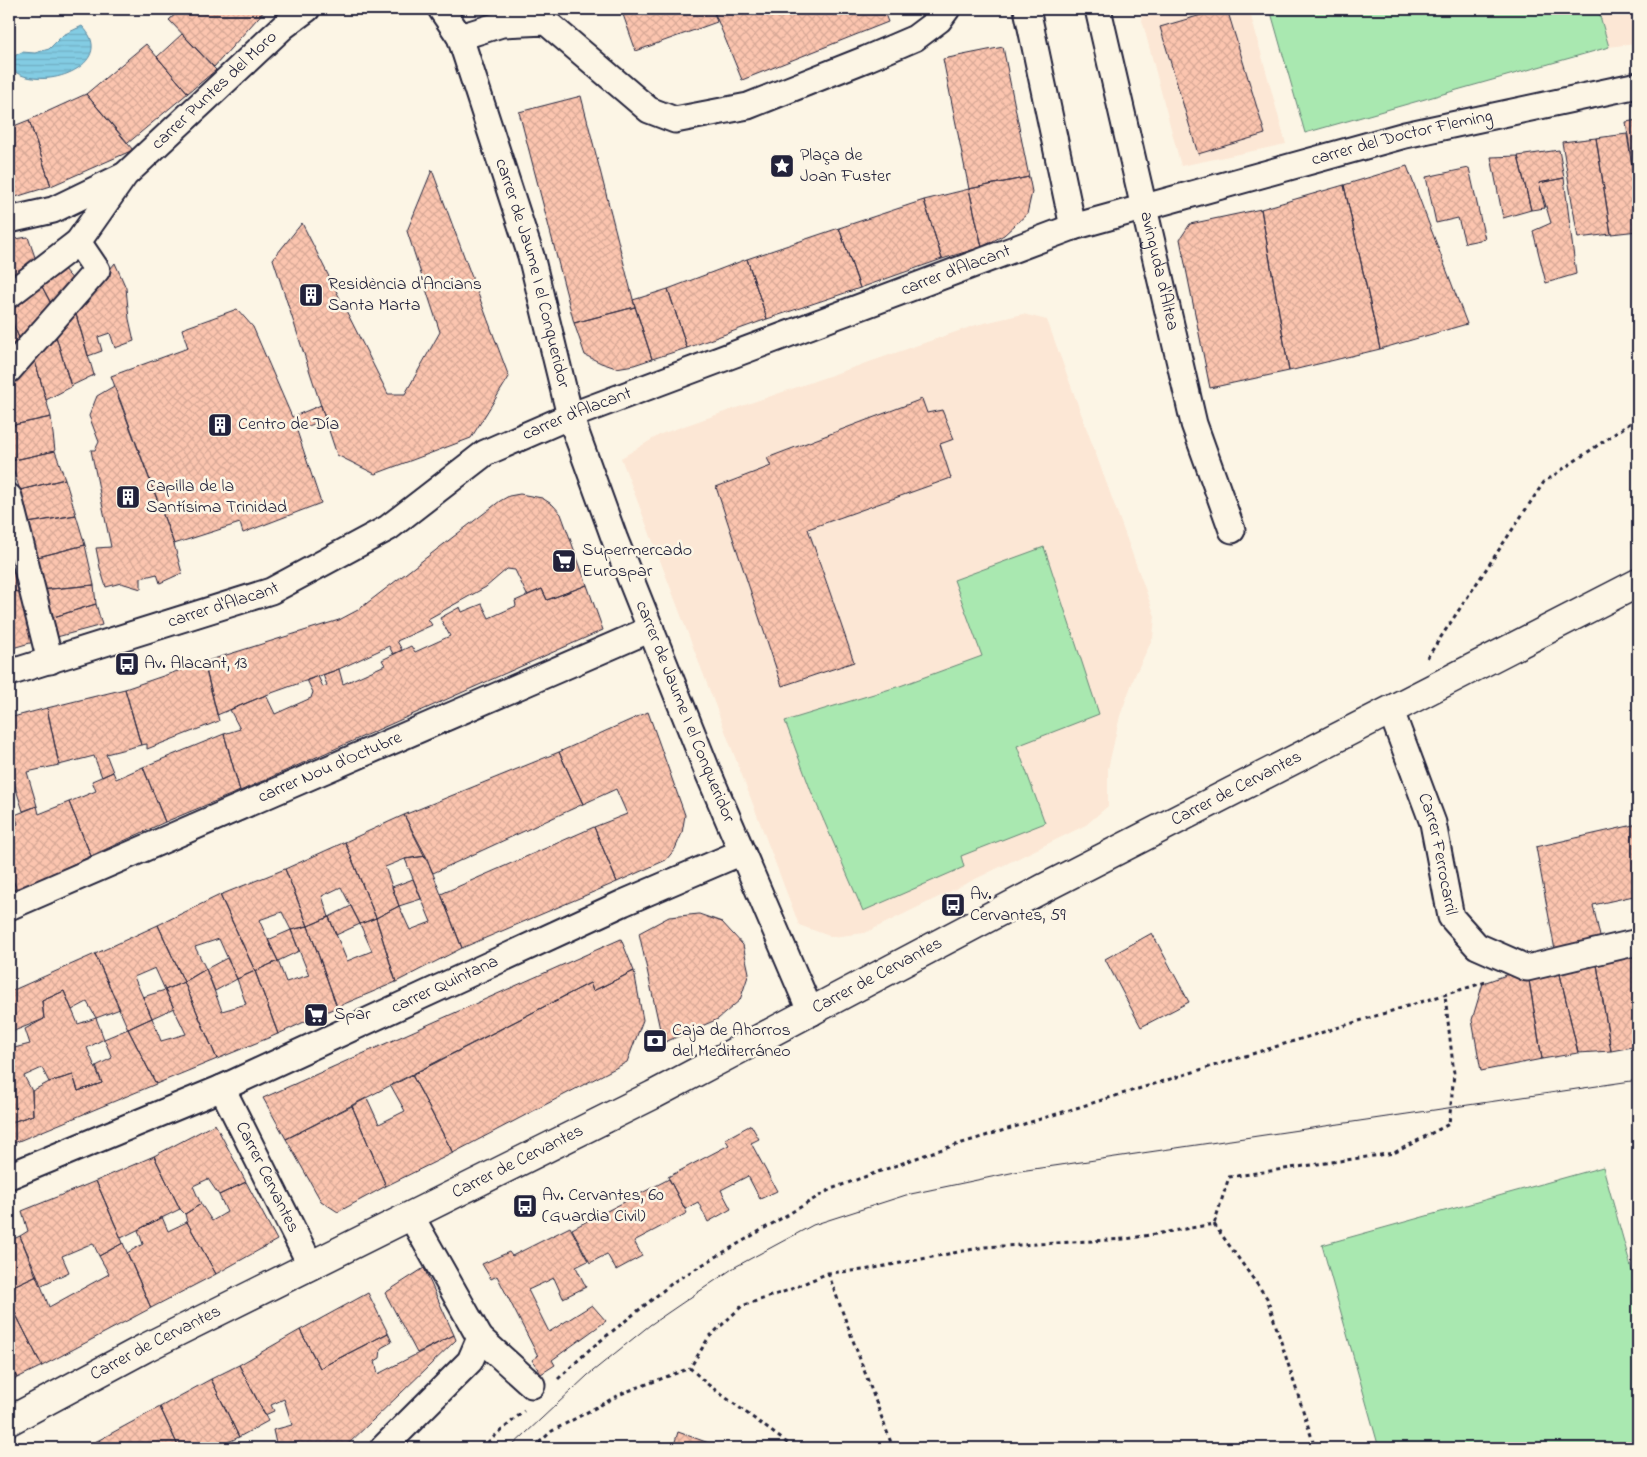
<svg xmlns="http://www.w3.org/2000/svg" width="1647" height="1457" viewBox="0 0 1647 1457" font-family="'Indie Flower',sans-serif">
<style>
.built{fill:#fce7d5}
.park{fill:#a9e8b0;stroke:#668576}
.water{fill:url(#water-rules);stroke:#5c88a0}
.building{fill:url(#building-cross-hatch);stroke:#22223b}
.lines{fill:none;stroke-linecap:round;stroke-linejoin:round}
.street-casing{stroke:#22223b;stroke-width:29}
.secondary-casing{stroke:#22223b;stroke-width:31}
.path{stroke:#22223b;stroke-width:3;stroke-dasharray:4 4;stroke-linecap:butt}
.street{stroke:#fcf5e5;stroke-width:25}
.secondary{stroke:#fcf5e5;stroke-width:28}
.tram{stroke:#22223b;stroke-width:1}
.labels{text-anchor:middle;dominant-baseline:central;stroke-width:5;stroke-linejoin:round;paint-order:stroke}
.street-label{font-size:18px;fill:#22223b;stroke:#fcf5e5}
.poi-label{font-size:18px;fill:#22223b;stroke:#fcf5e5;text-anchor:start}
</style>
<defs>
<pattern id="water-rules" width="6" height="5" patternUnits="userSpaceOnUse" patternTransform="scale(1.25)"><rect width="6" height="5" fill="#83cce3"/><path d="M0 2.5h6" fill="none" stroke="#71afc4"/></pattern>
<pattern id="building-cross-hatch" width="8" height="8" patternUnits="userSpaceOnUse" patternTransform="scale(1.25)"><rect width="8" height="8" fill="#fcc5af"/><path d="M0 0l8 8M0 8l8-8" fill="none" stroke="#d8a997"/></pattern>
</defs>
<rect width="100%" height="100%" fill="#fcf5e5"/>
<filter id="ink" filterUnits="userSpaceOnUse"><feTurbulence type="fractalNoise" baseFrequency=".02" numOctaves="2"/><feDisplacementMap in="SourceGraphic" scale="10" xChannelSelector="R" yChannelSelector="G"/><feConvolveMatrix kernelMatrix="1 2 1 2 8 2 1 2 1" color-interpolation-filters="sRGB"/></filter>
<g filter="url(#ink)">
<path class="built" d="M1139,9H1249L1286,144L1181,166Z
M1598,9H1638V43L1609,47Z
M1023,314L1047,320L1155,616L1153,638L1135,675L1120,716L1108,769V806L1086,825L865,933L832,937L799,925L621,458L661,434L976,325Z"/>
<path class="park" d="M1270,9H1598L1609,47L1305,133Z
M1044,547L1099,714L1017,746L1045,823L961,856L964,867L863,911L811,791L785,721L900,686L982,656L954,580Z
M1603,1167L1638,1292V1448H1379L1322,1245Z"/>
<path class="water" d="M82,26C120,64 41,95 11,69L13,59L16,55L22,52L35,53L49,49L63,35Z"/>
<path class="building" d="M181,9H266L214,67L169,20Z
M621,9H713L717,22L636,51Z
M713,9H883L888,22L742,80Z
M1222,9H1227L1265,134L1198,154L1160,27Z
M182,34L216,70L188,93L157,57Z
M146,44L188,93L128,143L86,94Z
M1003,47L1029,177L969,189L943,59Z
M86,94L133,150L51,186L29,120Z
M581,96L635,307L574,323L519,112Z
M29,120L51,186L9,199V128Z
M1638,120V205L1626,122Z
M1627,134L1638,205V231L1611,234L1596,138Z
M1596,138L1611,234L1578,238L1562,142Z
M1559,150L1564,178L1539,183L1545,208L1531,210L1518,156Z
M1518,156L1531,210L1503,218L1491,157Z
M1407,166L1467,324L1380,349L1344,185Z
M1469,168L1485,239L1465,243L1458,218L1436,223L1426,177Z
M432,170L509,377L471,438L375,474L337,455L273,259L302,223L388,394H405L440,332L407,231Z
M1029,177L1032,192L1027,214L1004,235L982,247L969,189Z
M1564,178L1576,274L1546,283L1533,231L1551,223L1539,183Z
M1344,185L1380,349L1289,371L1261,209Z
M969,189L982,247L942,259L924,200Z
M924,200L942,259L860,288L839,228Z
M1261,209L1289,371L1210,388L1180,239L1190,224Z
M839,228L860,288L767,319L747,259Z
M28,237L36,260L9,287V240Z
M747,259L767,319L687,348L668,289Z
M58,262L74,281L52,305L38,279Z
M115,263L126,288L129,319L134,341L115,348L110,333L98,337L102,351L88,356L75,311Z
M38,279L52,306L20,340L9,315V303Z
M668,289L687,348L652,359L633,300Z
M635,307L652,359L634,365L616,368L601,363L585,355L574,323Z
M237,309L253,327L292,417L321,405L325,419L297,431L321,503L243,533L240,523L174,544L111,376L188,348L182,329Z
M75,311L94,375L71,386L55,333Z
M9,315L20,340L9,353Z
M55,333L71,387L46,400L33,354Z
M33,354L51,417L9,426V381Z
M114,386L174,544L182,573L160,583L157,574L141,578V589L121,583L106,587L100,568L96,548L111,547L91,450H95L99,442L89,416L97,396Z
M922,399L927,413L942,410L954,439L940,444L951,478L808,529L854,662L782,686L716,487L771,466L767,458Z
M51,417L55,451L10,461L9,426Z
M55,451L65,479L20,490L10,461Z
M65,479L76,515L28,523L20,490Z
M520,494L542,498L553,505L561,514L587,585L547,600L542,589L527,595L515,570L507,569L486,587L428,619L432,625L397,641L402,650L393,654L389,646L339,669L266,695L217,715L204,662L339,620L358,610L500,501L509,496Z
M76,515L85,545L34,558L28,523Z
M85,545L94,585L40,590L34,558Z
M13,547L24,590L9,593V548Z
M94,585L96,604L47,619L40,590Z
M587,585L603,630L240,791L224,734L240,729L230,710L266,695L275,714L311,698L313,692L307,680L318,676L323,687L327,685L323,675L339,669L343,684L385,665L382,660L411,646L415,652L450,636L440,618L460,607L462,612L482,604L489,618L516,606L515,601L542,589L547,600Z
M24,590L37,641L9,649V593Z
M96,604L102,625L53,638L47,619Z
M204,662L219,721L147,749V744L141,745L125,689Z
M125,689L141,745L106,754L113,772L102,777L94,756L59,765L47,708Z
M47,708L59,765L27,772L37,806L23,811L12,777L9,778V718Z
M648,712L685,815L682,833L675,849L666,860L617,882L594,827L627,814L616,789L583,804L559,752Z
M224,734L240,791L165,822L143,767Z
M559,752L583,804L433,873L404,815Z
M143,767L165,822L91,856L69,802L96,791L92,781L113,772L116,779Z
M69,802L91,856L17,890L9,871V828L18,824L15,815L37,806L39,814Z
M404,815L426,856L405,859L385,867L399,906L376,918L345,842Z
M1638,824V895L1593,905L1603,950L1557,961L1536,847Z
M594,827L617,882L462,948L441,894Z
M345,842L376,918L360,924L341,887L322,896L329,917L308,926L285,869Z
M426,856L462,948L396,982L376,918L399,906L410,930L431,922L405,859Z
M285,869L308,926L291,930L282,912L259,920L278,961L255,971L220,895Z
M9,871L17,890L9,894Z
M413,879L421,899L399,906L392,887Z
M220,895L255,971L237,979L219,939L195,947L206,969L184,982L158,925Z
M351,906L360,924L336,935L329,917Z
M699,914L722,922L743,945L749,973L740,1000L718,1019L663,1043L639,933L669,917Z
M329,917L347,961L372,951L360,924L376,918L396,982L337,1007L308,926Z
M158,925L184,982L165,990L155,968L134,977L152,1018L128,1029L95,954Z
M308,926L337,1007L278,1034L255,971L278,961L286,982L309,975L291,930Z
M291,930L299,951L278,961L268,940Z
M1152,933L1189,1002L1141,1027L1105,959Z
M621,939L634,971L593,991L590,983L286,1139L263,1098Z
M1638,942V970L1632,943Z
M1632,943L1638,970V1046L1611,1051L1595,952Z
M1595,952L1611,1051L1578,1053L1557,961Z
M95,954L120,1009L96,1018L87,1002L72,1010L64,991L42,1001L44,1019L9,1033V992Z
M227,958L237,979L215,991L206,969Z
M1557,961L1578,1053L1542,1059L1527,968Z
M1527,968L1542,1059L1481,1071L1472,1020L1483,983Z
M206,969L222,1011L246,1004L237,979L255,971L278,1034L217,1059L184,982Z
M634,971L643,1020L627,1062L453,1153L412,1075L590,983L593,991Z
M184,982L217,1059L156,1084L128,1029L152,1018L161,1041L186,1034L165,990Z
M165,990L174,1008L152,1018L143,997Z
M64,991L78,1024L96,1018L104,1039L87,1048L102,1083L78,1091L73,1075L49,1082L42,1068L24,1076L32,1091L33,1115L9,1123V1035L14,1048L30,1044L25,1029L44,1019L42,1001Z
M128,1029L156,1084L9,1145V1123L33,1115L32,1091L49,1082L73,1075L78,1091L102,1083L96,1066L112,1058L104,1039Z
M412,1075L453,1153L386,1186L352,1106L367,1098L379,1124L405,1111L391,1086Z
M352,1106L386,1186L338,1212L321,1201L286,1139Z
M215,1124L246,1182L219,1195L208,1179L193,1186L201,1204L185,1214L180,1209L154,1156Z
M751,1125L759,1139L751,1143L777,1191L760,1199L748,1176L721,1190L731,1209L708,1222L698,1202L685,1209L668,1177L729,1145L725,1139Z
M154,1156L180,1209L121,1238L96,1181Z
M669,1179L687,1213L634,1241L642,1256L616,1270L607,1254L590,1263L572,1229Z
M96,1181L123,1243L99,1256L93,1243L62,1256L69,1272L40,1286L20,1236L28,1231L22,1211Z
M246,1182L277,1240L216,1274L187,1222L185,1214L201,1204L212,1221L227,1212L219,1195Z
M162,1217L168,1231L187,1222L216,1274L151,1308L127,1253L143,1244L138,1230Z
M570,1227L588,1261L576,1267L586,1287L563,1298L554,1278L528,1290L549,1332L592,1305L606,1321L552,1360L555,1365L541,1374L532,1360L538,1356L497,1276L491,1279L482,1264L509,1252L512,1256Z
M20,1236L37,1275L9,1288V1241Z
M123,1243L151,1308L42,1366L9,1301V1288L37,1275L49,1307L109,1274L99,1256Z
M424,1268L454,1335L417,1353L385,1293Z
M368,1293L388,1333L320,1368L300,1330Z
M9,1301L42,1366L17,1378L9,1362Z
M300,1330L320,1368L388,1333L392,1342L381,1348L380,1358L375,1361L378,1374L454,1335L456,1340L344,1448H277L273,1430L292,1425L284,1399L271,1405L274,1411L265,1415L239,1365Z
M9,1362L17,1378L9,1382Z
M239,1365L268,1421L239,1437L211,1379Z
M211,1379L239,1437L216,1448H179L160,1407Z
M160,1407L179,1448H103L99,1440Z
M678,1432L723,1448H673Z
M99,1440L103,1448H81Z
M639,1443L643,1448H632Z"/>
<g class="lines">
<defs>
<g id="street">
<path id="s1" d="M441,9L460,37L531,256L570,416L615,540L707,770L811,1013"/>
<path d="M1027,9L1073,227"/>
<path id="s2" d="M1098,9L1194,424L1232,530"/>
<path d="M460,37L502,24L546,22L649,110L675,120L748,106L866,59L915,38L939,20L947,9"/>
<path d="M9,220L53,210L123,176"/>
<path id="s3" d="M9,295L78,242L125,175L284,26L307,9"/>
<path d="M9,370L97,270L78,242"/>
<path d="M9,497L50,661"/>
<path id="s4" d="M9,673L271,591L388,528L485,453L570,416L1073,227L1405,135L1638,85"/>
<path id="s5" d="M1391,711L1433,823L1451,917L1477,946L1527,968L1638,942"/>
<path id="s6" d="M9,907L651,629"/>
<path id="s7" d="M222,1088L311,1266"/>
<path id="s8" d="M9,1176L222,1088L623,903L742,852"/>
<path d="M480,1338L532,1385"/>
<path d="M383,1448L470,1361L480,1338L411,1216"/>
</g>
<g id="secondary">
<path id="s9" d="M9,1421L145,1348L653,1095L1044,888L1638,583"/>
</g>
</defs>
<use href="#street" class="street-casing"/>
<use href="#secondary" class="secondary-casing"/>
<path class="path" d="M1427,658L1544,482L1632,422L1638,421
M1214,1224L1267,1298L1315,1448
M828,1273L893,1448
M558,1379L589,1350L675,1281L831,1189L933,1152L1486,982
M481,1448L524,1411
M533,1448L552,1431L623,1393L690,1368
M794,1448L706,1383L690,1368L709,1337L742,1306L789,1290L828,1273L864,1270L985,1247L1126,1239L1214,1224L1229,1177L1394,1153L1449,1124L1454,1074L1445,995"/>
<use href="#street" class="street"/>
<use href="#secondary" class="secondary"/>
<path class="tram" d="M510,1448L588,1375L650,1325L735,1267L813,1225L906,1195L1020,1171L1638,1080"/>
</g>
</g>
<defs>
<symbol id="sight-square" viewBox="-11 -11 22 22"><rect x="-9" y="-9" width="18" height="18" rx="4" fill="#22223b" stroke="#fcf5e5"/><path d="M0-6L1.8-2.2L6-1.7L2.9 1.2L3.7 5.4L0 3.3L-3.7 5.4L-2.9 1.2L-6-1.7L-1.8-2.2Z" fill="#fff"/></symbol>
<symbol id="building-square" viewBox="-11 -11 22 22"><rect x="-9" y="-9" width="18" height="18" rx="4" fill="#22223b" stroke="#fcf5e5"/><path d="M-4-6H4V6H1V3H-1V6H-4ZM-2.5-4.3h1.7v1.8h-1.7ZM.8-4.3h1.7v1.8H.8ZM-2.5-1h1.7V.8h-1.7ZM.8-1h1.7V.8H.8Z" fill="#fff"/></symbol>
<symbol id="supermarket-square" viewBox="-11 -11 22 22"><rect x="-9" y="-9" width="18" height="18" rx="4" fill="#22223b" stroke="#fcf5e5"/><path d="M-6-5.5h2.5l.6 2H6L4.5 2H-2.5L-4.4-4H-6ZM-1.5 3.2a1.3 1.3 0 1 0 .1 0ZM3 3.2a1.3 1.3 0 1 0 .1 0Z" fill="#fff"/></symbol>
<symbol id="bus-square" viewBox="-11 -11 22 22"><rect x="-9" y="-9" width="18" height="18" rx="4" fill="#22223b" stroke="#fcf5e5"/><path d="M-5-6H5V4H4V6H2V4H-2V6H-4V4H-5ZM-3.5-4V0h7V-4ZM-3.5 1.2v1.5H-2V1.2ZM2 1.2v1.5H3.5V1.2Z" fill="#fff"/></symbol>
<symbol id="bank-square" viewBox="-11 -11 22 22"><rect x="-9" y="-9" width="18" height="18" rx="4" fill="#22223b" stroke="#fcf5e5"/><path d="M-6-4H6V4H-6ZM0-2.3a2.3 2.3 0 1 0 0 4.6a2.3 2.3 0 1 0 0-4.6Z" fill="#fff"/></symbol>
</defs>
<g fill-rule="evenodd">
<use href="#sight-square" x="768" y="152" width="28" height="28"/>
<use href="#building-square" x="297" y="281" width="28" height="28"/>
<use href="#building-square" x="206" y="411" width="28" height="28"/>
<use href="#building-square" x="114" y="483" width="28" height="28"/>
<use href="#supermarket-square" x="550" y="547" width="28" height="28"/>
<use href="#bus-square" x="113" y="650" width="28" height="28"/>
<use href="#bus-square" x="939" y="891" width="28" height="28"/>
<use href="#supermarket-square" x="302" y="1001" width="28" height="28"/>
<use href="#bank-square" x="641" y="1027" width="28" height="28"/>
<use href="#bus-square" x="511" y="1192" width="28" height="28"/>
</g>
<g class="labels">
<g class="street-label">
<text stroke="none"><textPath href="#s3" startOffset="292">carrer Puntes del Moro</textPath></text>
<text stroke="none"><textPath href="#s4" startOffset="1501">carrer del Doctor Fleming</textPath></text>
<text stroke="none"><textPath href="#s4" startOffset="1035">carrer d'Alacant</textPath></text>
<text stroke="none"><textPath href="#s2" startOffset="269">avinguda d'Altea</textPath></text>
<text stroke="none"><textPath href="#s1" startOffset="281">carrer de Jaume I el Conqueridor</textPath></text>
<text stroke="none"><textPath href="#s4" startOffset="630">carrer d'Alacant</textPath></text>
<text stroke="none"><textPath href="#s4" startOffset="225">carrer d'Alacant</textPath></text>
<text stroke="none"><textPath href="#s1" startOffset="746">carrer de Jaume I el Conqueridor</textPath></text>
<text stroke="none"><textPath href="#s6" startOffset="350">carrer Nou d'Octubre</textPath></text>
<text stroke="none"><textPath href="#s9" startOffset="1381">Carrer de Cervantes</textPath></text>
<text stroke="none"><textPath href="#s5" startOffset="151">Carrer Ferrocarril</textPath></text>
<text stroke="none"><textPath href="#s9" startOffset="976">Carrer de Cervantes</textPath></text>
<text stroke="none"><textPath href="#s8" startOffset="476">carrer Quintana</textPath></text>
<text stroke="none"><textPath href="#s9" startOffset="571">Carrer de Cervantes</textPath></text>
<text stroke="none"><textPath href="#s7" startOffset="100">Carrer Cervantes</textPath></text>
<text stroke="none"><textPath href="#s9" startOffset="166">Carrer de Cervantes</textPath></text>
</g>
<g class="poi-label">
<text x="800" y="156">Plaça de<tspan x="800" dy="21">Joan Fuster</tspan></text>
<text x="328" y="285">Residència d'Ancians<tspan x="328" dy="21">Santa Marta</tspan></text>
<text x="238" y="425">Centro de Día</text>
<text x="146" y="487">Capilla de la<tspan x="146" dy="21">Santísima Trinidad</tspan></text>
<text x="582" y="551">Supermercado<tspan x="582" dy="21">Eurospar</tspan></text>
<text x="144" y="664">Av. Alacant, 13</text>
<text x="970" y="895">Av.<tspan x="970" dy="21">Cervantes, 59</tspan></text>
<text x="334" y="1015">Spar</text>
<text x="672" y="1031">Caja de Ahorros<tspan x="672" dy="21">del Mediterráneo</tspan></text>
<text x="542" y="1196">Av. Cervantes, 60<tspan x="542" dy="21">(Guardia Civil)</tspan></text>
</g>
</g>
<rect width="1647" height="1457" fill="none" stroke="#fcf5e5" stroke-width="30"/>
<rect x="15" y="15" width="1617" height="1427" fill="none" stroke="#22223b" stroke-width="2" filter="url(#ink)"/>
</svg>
